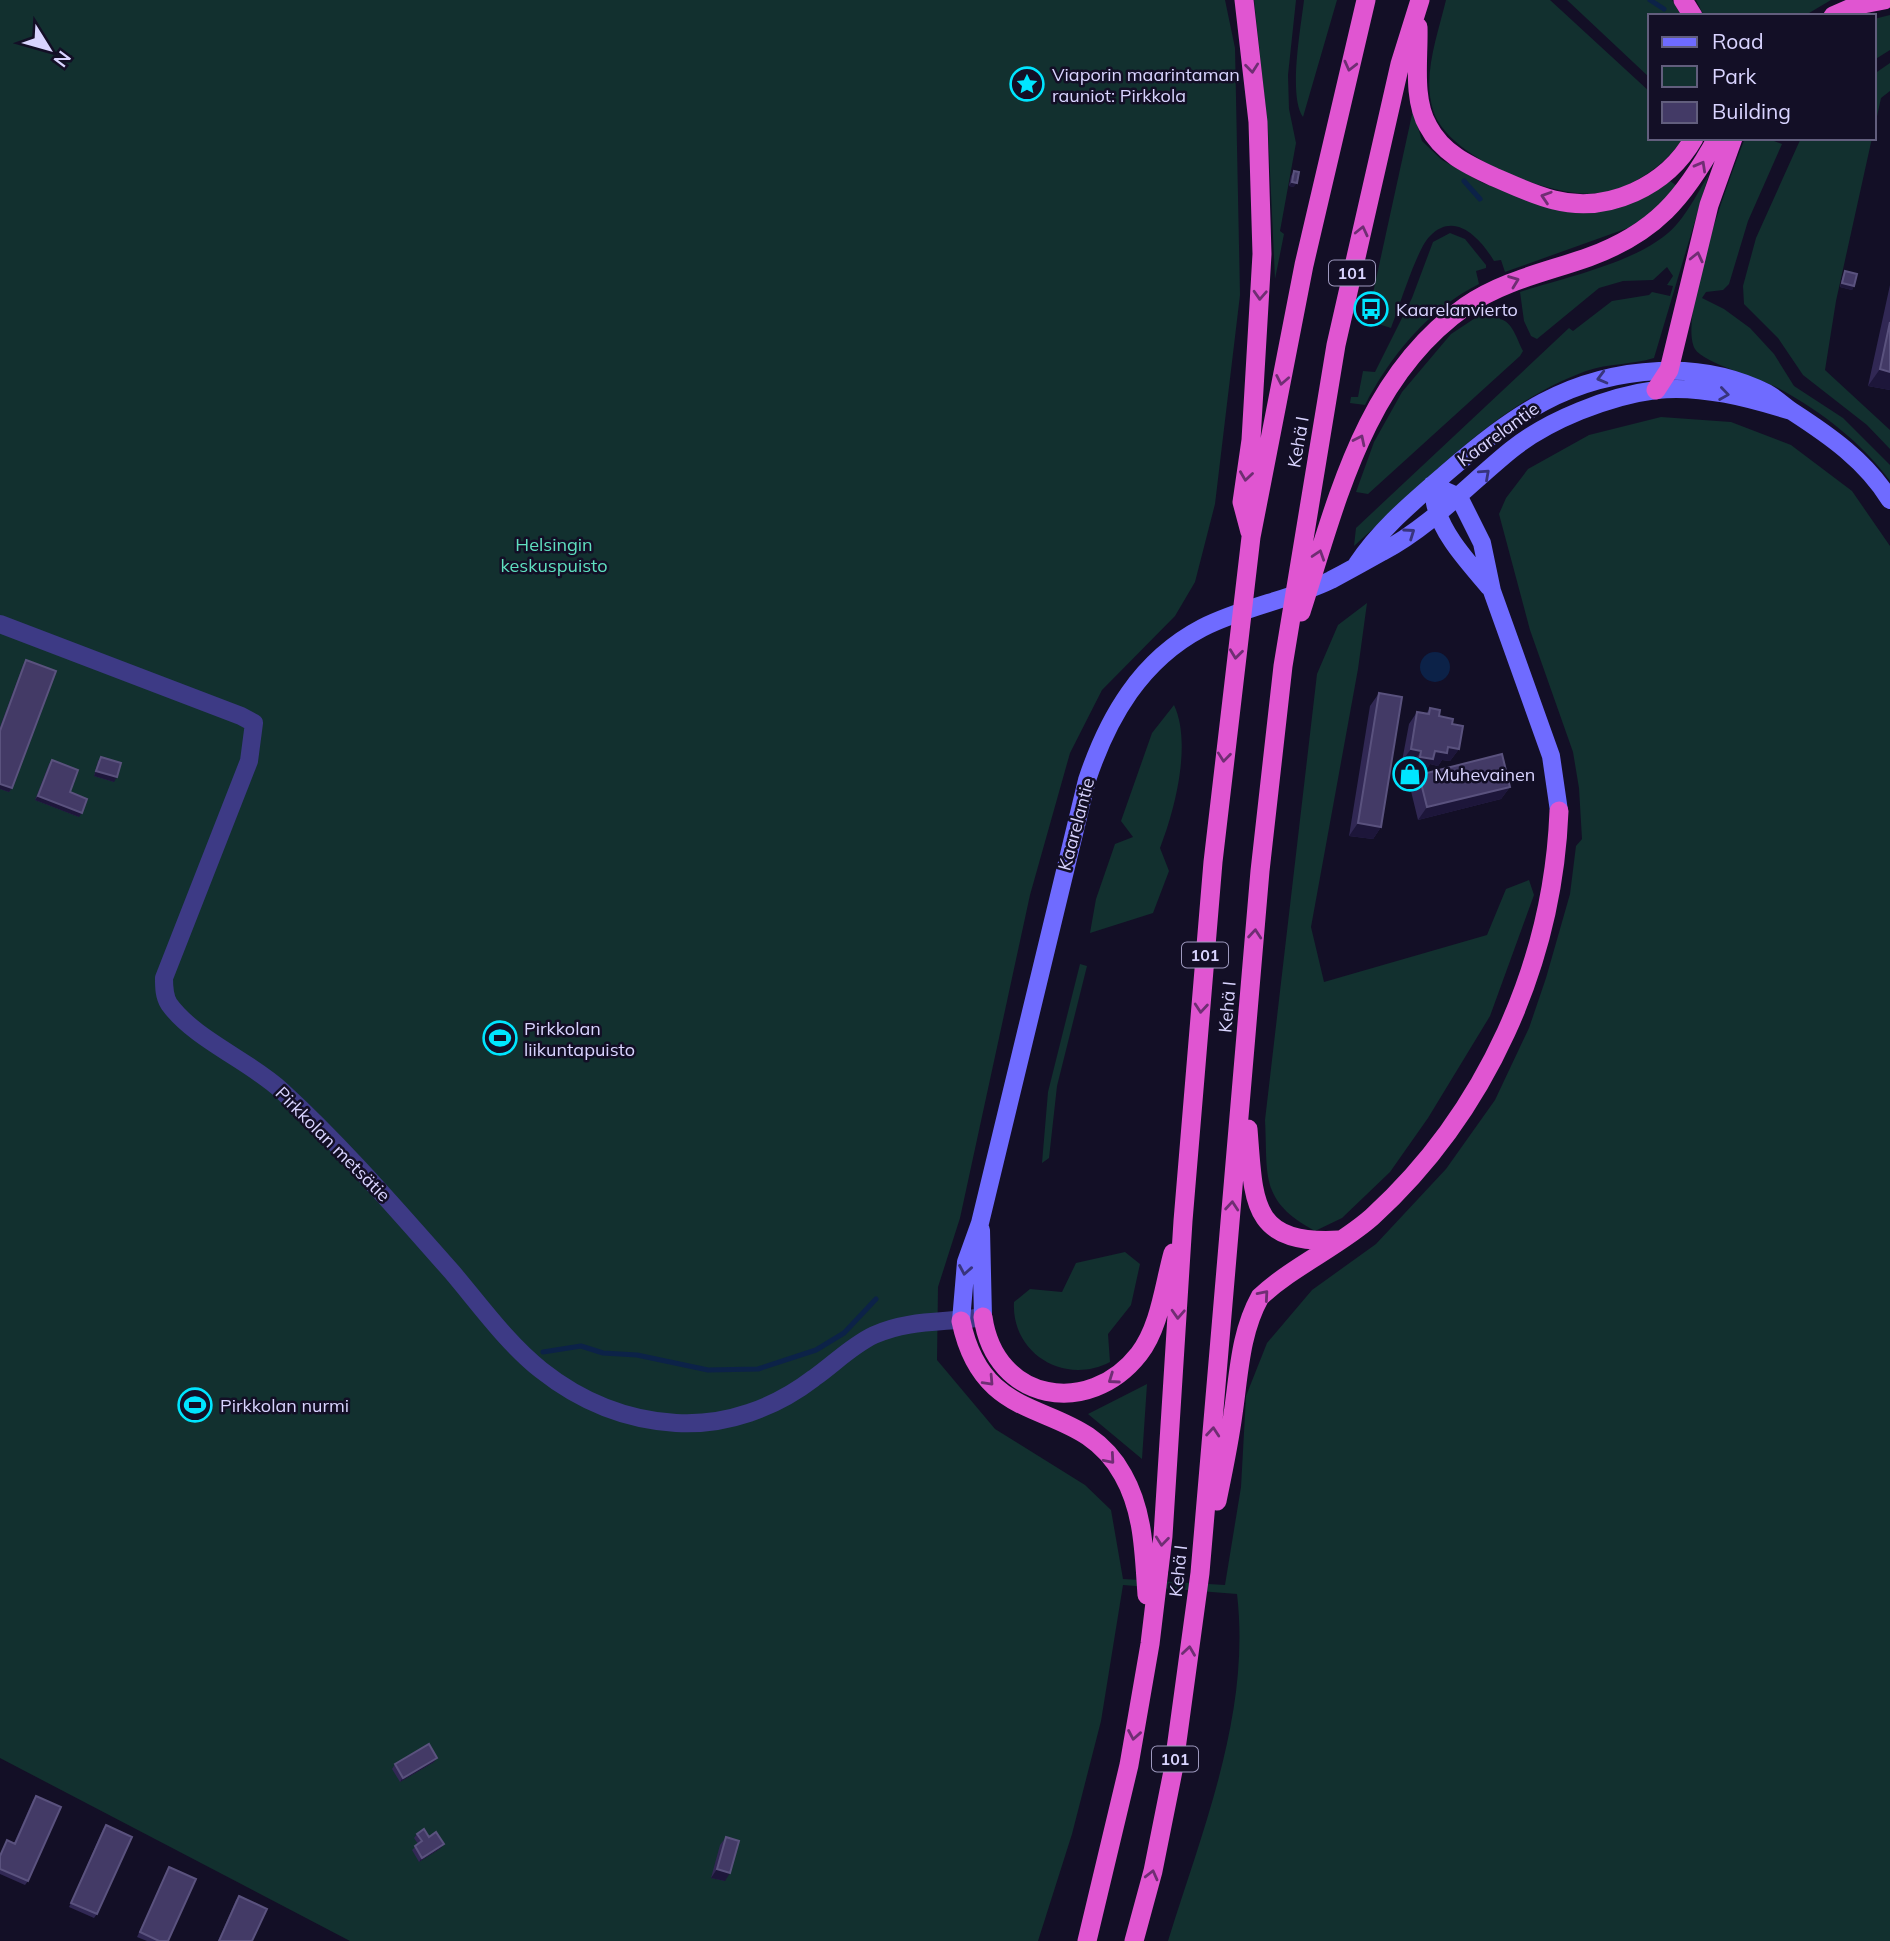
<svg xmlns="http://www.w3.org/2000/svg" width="1890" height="1941" viewBox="0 0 1890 1941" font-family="Mulish,sans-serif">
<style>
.green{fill:#12302f}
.water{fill:#0c2248}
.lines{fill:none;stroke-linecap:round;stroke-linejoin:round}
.stream{stroke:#0c2248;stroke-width:5}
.minor{stroke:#3d3a85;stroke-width:18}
.secondary{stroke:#6f6bff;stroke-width:18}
.trunk{stroke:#e055d1;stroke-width:19}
.wall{fill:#312854}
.shaded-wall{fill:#1d163a}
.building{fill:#433a66;stroke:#5a527e;stroke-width:2}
.oneway{stroke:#6f2e73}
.oneway2{stroke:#38347d}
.labels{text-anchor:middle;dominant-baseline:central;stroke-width:5;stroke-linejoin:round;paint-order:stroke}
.shield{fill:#130f26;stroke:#9e99be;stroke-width:2}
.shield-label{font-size:16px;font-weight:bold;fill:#d9d4ff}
.poi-label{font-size:18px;fill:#d9d4ff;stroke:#130f26;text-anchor:start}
.street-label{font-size:18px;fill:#d9d4ff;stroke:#130f26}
.park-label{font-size:18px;fill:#5fe0c0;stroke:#130f26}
</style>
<rect width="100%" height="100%" fill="#130f26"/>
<path class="green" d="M0,0H1225L1235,48L1240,295L1215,504L1195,582L1175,616L1102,690L1070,753L1030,895L960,1218L938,1287L937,1360L995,1429L1085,1485L1111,1510L1123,1579L1225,1585L1241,1487L1246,1396L1267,1343L1312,1290L1376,1244L1446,1169L1495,1100L1529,1028L1546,978L1570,894L1576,846L1582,839L1579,788L1573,752L1530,630L1499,514L1506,498L1528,469L1589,435L1661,417L1731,422L1791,445L1852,491L1890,546V1941H1168C1203,1828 1251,1713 1237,1594L1123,1585L1101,1721L1072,1834L1038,1941H350L0,1758Z
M1254,0H1296L1288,75L1289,109L1296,143L1280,231L1284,234L1275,279L1268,129Z
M1304,0H1337L1303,117C1288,96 1301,27 1304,0Z
M1446,0H1550L1650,92V138H1683C1666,165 1632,188 1601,193C1554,200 1447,158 1433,110C1422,75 1438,34 1446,0Z
M1567,0H1672L1682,16H1650V78Z
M1696,0H1831L1804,16H1704Z
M1890,15V50L1874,60V19Z
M1890,63V91L1881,98L1874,130V74Z
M1413,110L1422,141L1442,160L1483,183L1544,206L1669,180L1678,187L1654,211L1628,228L1505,272L1501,260L1494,261C1481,239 1455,210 1430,236C1417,248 1399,308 1391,328L1372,322L1378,316L1381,304L1373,293Z
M1745,138H1766L1782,144L1748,221L1729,284L1723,290L1706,292L1702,298L1724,309L1750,328L1774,354L1794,386L1843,418L1890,465V481C1861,442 1823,413 1780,389C1762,379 1703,363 1695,349C1677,318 1731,174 1745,138Z
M1801,138H1872L1836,301L1825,370L1890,430V449L1867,425L1803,375L1778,338L1744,304L1743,286L1756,238Z
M1709,174L1654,358C1632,365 1609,363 1586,371C1494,405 1426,482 1354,546L1356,528L1569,328L1573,331L1612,301L1649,295L1652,292L1670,296L1673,286L1667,285L1673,276L1667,267L1653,280L1623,281L1599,288L1537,339L1531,336L1524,321L1520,292C1565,277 1646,261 1677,224C1690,209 1699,190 1709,174Z
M1450,233L1465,239L1486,265V268L1476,271L1479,284C1429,309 1390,356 1365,405L1350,403L1351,397H1358L1363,371L1375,372L1412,298L1433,242Z
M1492,307L1500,319C1513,322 1517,340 1523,351L1520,356L1368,494L1356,492L1374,442L1402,392L1451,334Z
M1367,603L1358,669L1311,927L1324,982L1487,935L1506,889L1529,880L1534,895L1490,1016L1428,1118L1390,1172L1342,1218L1315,1231C1259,1201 1268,1176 1265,1120L1317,674L1338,625Z
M1174,705C1192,743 1175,810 1160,848L1169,871L1153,913L1090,933L1096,899L1115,844L1133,837L1121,821L1152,733Z
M1080,964L1087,966L1057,1086L1049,1158L1042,1163L1048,1092Z
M1125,1252L1140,1264L1131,1305L1108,1334L1110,1362C1064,1386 1011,1353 1014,1302L1030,1289L1062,1292L1076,1263Z
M1147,1384L1142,1459L1088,1414Z"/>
<path class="water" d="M1420 667a15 15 0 1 1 30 0a15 15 0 1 1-30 0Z"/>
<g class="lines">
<path class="stream" d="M1650,0L1664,9
M1464,181L1480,199
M543,1352L581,1346L603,1353L637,1355L708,1370L758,1369L816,1350L844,1333L876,1299"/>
<path class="minor" d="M0,624L241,716L254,723L249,761L164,978C164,987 164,996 169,1004C194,1039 250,1061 282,1091C343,1147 397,1210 452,1272C480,1305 507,1343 541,1370C580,1401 626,1420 676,1423C726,1426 775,1408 814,1378C834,1364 851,1346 874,1335C909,1319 946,1323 983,1317"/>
<path class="secondary" d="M1432,485L1459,497L1482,543L1492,591L1551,756L1559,811
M1435,503C1441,534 1469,563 1489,587
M1357,564C1381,528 1413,502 1445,474C1512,416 1568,375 1659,371C1697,369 1733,376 1767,393C1776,398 1784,406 1793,412C1830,436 1866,461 1890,500
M981,1230L983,1317
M961,1321L966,1262L980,1223L1087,780C1108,717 1141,660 1202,628C1243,607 1290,600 1331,580C1348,571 1366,561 1382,552C1431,526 1469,484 1511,450C1548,420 1609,396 1656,390C1701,385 1749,398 1791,411"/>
<path class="trunk" d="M1244,0L1258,122L1262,254L1251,440L1242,502L1250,532
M1683,0L1693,16
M1833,16L1858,5L1884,0
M1418,27C1419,58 1412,98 1428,126C1442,153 1468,165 1494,177C1513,185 1533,195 1554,200C1608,214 1667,186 1694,138
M1656,390L1669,370L1709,205L1733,138
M1301,612C1337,501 1364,377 1466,306C1504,280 1547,272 1589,257C1655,233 1684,198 1717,138
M1248,1129C1254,1202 1250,1245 1339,1240
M983,1317C995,1402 1089,1418 1139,1354C1160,1327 1164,1285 1173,1253
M961,1321C985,1436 1078,1393 1123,1475C1144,1512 1144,1554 1147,1595
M1217,1501C1223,1472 1229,1444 1233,1414C1239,1374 1240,1333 1260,1297C1293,1266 1338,1247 1372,1217C1486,1113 1553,964 1559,811
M1087,1941L1129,1765L1150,1644L1163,1536L1183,1221L1213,862L1251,537L1304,265L1366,0
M1134,1941L1153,1871L1173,1771L1200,1573L1260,871L1283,666L1336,345L1400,64L1420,0"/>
</g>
<path class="wall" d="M1294,171V187L1289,186L1291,176Z
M1845,271L1854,286L1852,290L1840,287L1843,275Z
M1890,285V390L1868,386Z
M1377,301L1380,312L1377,316L1372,315L1374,305Z
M26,660L12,788L9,792L0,789V727L23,665Z
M1379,693L1381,827L1373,839L1349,836L1370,706Z
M1430,708L1439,716L1452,724L1459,749L1450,761L1442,760L1438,766L1430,764L1425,772L1412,769L1413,763L1402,761L1409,724L1417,712L1426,714Z
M101,757L114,782L94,776L98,761Z
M52,760L70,792L79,817L35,800L49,764Z
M1419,775L1510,787L1501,799L1418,820L1410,787Z
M434,1762L400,1782L392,1769L395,1764Z
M36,1796L28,1881L25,1885L0,1874V1854L7,1840L14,1843L33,1800Z
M106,1825L97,1914L94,1918L69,1907L103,1829Z
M417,1834L429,1837L441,1848L419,1862L412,1850L418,1844L414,1838Z
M726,1837L725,1881L711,1878L720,1845Z
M169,1867L168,1941H147L137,1937L167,1871Z
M239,1896L252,1941H218L236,1900Z"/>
<path class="shaded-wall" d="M1292,182L1297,183L1294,187L1289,186Z
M1842,283L1854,286L1852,290L1840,287Z
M1375,311L1380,312L1377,316L1372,315Z
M1880,369L1890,372V390L1868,386Z
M1448,747L1459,749L1450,761L1442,760L1438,766L1430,764L1425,772L1412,769L1420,757Z
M1411,749L1421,751L1413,763L1402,761Z
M96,771L117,777L114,782L94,776Z
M0,784L12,788L9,792L0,789Z
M1510,787L1501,799L1418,820L1427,807Z
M38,796L82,813L79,817L35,800Z
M1358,823L1381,827L1373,839L1349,836Z
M437,1758L434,1762L400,1782L403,1778Z
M444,1844L441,1848L419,1862L422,1858Z
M717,1869L730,1873L725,1881L711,1878Z"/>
<path class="building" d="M1294,171L1299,172L1297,183L1292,182Z
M1845,271L1857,274L1854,286L1842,283Z
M1377,301L1382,302L1380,312L1375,311Z
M1890,322V372L1880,369Z
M26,660L56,671L12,788L0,784V731Z
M1379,693L1402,697L1381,827L1358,823Z
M1430,708L1440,710L1439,716L1453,719L1452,724L1463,726L1459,749L1448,747L1447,753L1435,751L1433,759L1420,757L1421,751L1411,749L1417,712L1429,714Z
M1502,754L1510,787L1427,807L1419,775Z
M101,757L121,763L117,777L96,771Z
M52,760L78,770L70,792L87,799L82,813L38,796Z
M429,1744L437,1758L403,1778L395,1764Z
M36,1796L61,1807L28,1881L0,1869V1856L7,1840L15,1844Z
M106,1825L132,1837L97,1914L71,1903Z
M424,1829L429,1837L436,1832L444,1844L422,1858L415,1846L422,1841L417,1834Z
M726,1837L739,1841L730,1873L717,1869Z
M169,1867L196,1879L168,1941H159L140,1932Z
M239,1896L267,1909L252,1941H219Z"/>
<defs><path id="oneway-chevron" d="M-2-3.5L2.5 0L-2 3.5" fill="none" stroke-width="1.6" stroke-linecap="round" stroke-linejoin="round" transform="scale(1.75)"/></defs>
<g class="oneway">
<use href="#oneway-chevron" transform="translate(1350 66) rotate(104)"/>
<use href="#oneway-chevron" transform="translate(1252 68) rotate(84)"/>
<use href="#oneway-chevron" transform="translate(1701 166) rotate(-61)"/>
<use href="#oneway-chevron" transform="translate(1546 197) rotate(-162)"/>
<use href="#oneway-chevron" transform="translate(1362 231) rotate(-77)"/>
<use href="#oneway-chevron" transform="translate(1697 257) rotate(-77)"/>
<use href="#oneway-chevron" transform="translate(1514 281) rotate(-21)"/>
<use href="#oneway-chevron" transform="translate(1260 295) rotate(93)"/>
<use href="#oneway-chevron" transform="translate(1282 380) rotate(101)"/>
<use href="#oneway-chevron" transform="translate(1360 440) rotate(-64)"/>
<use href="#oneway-chevron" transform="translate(1246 476) rotate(98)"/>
<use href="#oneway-chevron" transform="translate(1319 555) rotate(-72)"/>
<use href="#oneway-chevron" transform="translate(1236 654) rotate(97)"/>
<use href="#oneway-chevron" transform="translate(1224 757) rotate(96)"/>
<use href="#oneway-chevron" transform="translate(1255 934) rotate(-85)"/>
<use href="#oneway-chevron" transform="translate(1201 1008) rotate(95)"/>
<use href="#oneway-chevron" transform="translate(1232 1206) rotate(-85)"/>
<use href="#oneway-chevron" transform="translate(1264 1295) rotate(-49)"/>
<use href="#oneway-chevron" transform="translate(1178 1314) rotate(93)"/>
<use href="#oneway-chevron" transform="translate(1113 1379) rotate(145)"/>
<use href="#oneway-chevron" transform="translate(989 1381) rotate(47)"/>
<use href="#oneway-chevron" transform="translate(1213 1432) rotate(-85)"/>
<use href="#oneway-chevron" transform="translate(1110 1459) rotate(49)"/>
<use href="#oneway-chevron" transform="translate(1162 1541) rotate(96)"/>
<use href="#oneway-chevron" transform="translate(1189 1651) rotate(-82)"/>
<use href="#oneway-chevron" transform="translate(1134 1735) rotate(100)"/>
<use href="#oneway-chevron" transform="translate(1152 1875) rotate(-76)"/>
</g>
<g class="oneway2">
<use href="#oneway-chevron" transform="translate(1602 378) rotate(165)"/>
<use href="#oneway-chevron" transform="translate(1724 394) rotate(8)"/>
<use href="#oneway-chevron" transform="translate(1485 474) rotate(-42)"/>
<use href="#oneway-chevron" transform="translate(1410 533) rotate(-35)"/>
<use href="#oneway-chevron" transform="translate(965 1270) rotate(100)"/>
</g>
<defs>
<symbol id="sight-ring" viewBox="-11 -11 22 22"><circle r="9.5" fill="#130f26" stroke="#00e5ff" stroke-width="1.5"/><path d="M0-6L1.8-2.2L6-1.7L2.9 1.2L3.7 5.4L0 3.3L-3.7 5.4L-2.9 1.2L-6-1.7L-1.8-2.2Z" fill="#00e5ff"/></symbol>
<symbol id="bus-ring" viewBox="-11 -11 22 22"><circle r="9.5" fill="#130f26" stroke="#00e5ff" stroke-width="1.5"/><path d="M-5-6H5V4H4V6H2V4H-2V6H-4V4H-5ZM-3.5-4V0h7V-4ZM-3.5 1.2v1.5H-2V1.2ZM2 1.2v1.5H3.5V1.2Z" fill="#00e5ff"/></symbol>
<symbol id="shop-ring" viewBox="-11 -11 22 22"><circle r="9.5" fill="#130f26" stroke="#00e5ff" stroke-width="1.5"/><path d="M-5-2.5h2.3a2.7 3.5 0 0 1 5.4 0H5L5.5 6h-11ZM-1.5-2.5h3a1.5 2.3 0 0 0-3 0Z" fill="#00e5ff"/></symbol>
<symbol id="stadium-ring" viewBox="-11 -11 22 22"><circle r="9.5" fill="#130f26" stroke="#00e5ff" stroke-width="1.5"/><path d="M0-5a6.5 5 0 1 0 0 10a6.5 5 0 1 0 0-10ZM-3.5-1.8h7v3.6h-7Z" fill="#00e5ff"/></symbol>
</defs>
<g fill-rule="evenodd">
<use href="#sight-ring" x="1008" y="65" width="38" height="38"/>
<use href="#bus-ring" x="1352" y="290" width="38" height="38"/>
<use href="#shop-ring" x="1391" y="755" width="38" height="38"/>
<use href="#stadium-ring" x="481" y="1019" width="38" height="38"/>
<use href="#stadium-ring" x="176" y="1386" width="38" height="38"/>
</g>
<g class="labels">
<g class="shield">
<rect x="1329" y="260.5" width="46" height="25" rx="5"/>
<rect x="1182" y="942.5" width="46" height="25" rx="5"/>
<rect x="1152" y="1746.5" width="46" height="25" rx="5"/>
</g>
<g class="shield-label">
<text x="1352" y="273">101</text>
<text x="1205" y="955">101</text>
<text x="1175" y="1759">101</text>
</g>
<g class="poi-label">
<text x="1052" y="74">Viaporin maarintaman<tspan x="1052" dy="21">rauniot: Pirkkola</tspan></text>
<text x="1396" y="309">Kaarelanvierto</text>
<text x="1434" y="774">Muhevainen</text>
<text x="524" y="1028">Pirkkolan<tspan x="524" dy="21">liikuntapuisto</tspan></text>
<text x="220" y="1405">Pirkkolan nurmi</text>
</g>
<g class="street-label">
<text transform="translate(1498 434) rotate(-36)">Kaarelantie</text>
<text transform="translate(1298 442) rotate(-80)">Kehä I</text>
<text transform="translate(1076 824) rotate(-75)">Kaarelantie</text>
<text transform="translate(1227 1007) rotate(-85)">Kehä I</text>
<text transform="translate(333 1144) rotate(45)">Pirkkolan metsätie</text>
<text transform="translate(1178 1571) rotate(-84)">Kehä I</text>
</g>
<g class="park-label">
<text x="554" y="544">Helsingin<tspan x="554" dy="21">keskuspuisto</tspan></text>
</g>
</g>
<rect x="1648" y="14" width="228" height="126" fill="#130f26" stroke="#625e7d" stroke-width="2"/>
<rect x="1662" y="37" width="35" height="10" fill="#6f6bff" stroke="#625e7d" stroke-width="2"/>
<text x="1712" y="49" font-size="21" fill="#d9d4ff">Road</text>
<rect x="1662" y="66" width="35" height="21" fill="#12302f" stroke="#625e7d" stroke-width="2"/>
<text x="1712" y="84" font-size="21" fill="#d9d4ff">Park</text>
<rect x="1662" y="102" width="35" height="21" fill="#433a66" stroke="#625e7d" stroke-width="2"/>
<text x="1712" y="119" font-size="21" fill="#d9d4ff">Building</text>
<g transform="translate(49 49) rotate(127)" stroke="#130f26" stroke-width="5" paint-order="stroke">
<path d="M0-5L12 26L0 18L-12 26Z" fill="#d9d4ff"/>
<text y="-10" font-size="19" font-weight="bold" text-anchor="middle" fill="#d9d4ff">N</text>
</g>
</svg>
